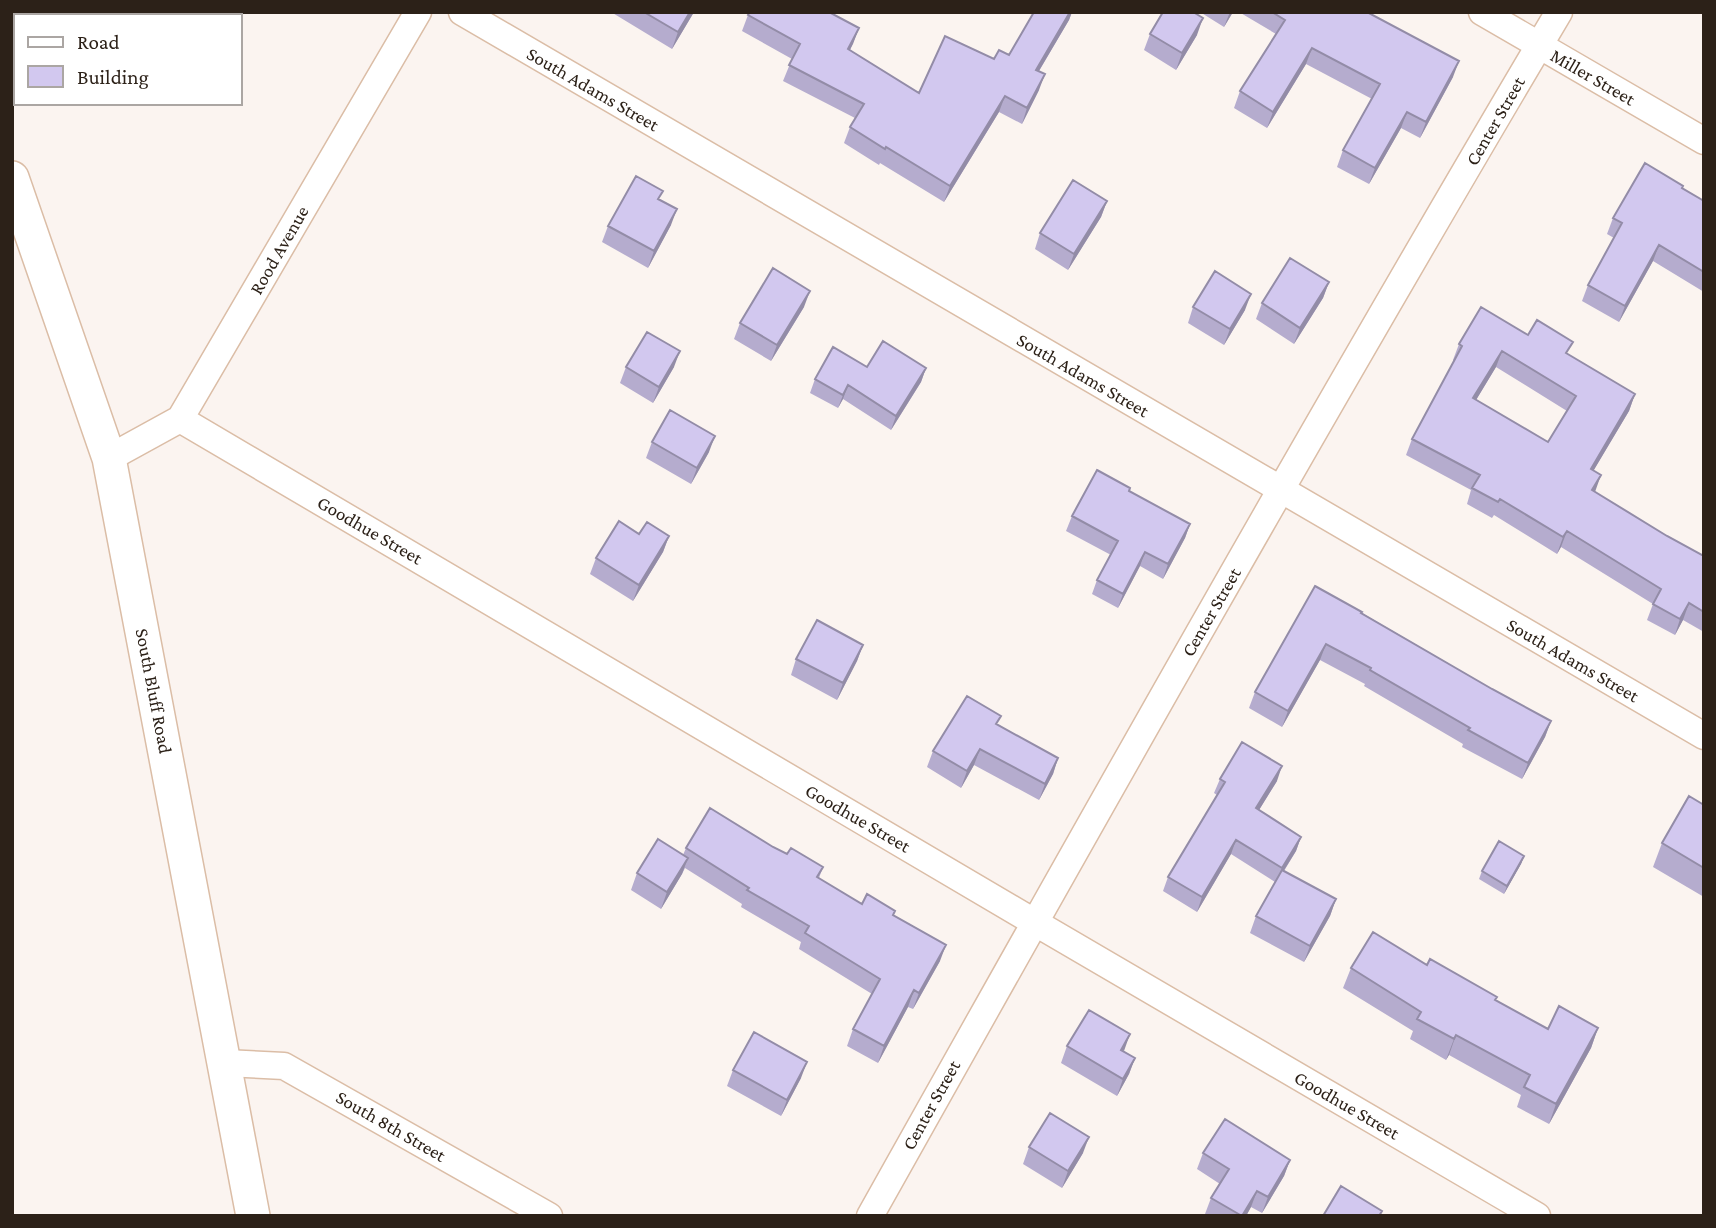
<svg xmlns="http://www.w3.org/2000/svg" width="1716" height="1228" viewBox="0 0 1716 1228" font-family="'Crimson Pro',serif">
<style>
.lines{fill:none;stroke-linecap:round;stroke-linejoin:round}
.minor-casing{stroke:#dbbda6;stroke-width:29}
.tertiary-casing{stroke:#dbbda6;stroke-width:36}
.minor{stroke:#fff;stroke-width:26}
.tertiary{stroke:#fff;stroke-width:33}
.wall{fill:#b5acce;fill-rule:evenodd}
.shaded-wall{fill:#938ca7}
.building{fill:#d2c8ef;stroke:#938ca7;stroke-width:2;fill-rule:evenodd}
.labels{text-anchor:middle;dominant-baseline:central;stroke-width:5;stroke-linejoin:round;paint-order:stroke}
.street-label{font-size:19px;fill:#2c2118;stroke:#fff}
</style>
<rect width="100%" height="100%" fill="#fbf4f0"/>
<g class="lines">
<defs>
<path id="minor" d="M462,12L1704,736
M1482,12L1704,141
M180,419L1034,922L1537,1216
M109,458L180,419L418,12
M225,1063L284,1066L549,1216
M870,1216C1096,813 1323,410 1559,12"/>
<path id="tertiary" d="M12,178L109,458L253,1216"/>
</defs>
<use href="#minor" class="minor-casing"/>
<use href="#tertiary" class="tertiary-casing"/>
<use href="#minor" class="minor"/>
<use href="#tertiary" class="tertiary"/>
</g>
<path class="wall" d="M611,12H694L672,49Z
M1034,12H1072L1069,20L1039,71V90L1022,124L999,112L944,202L880,163L879,165L844,143L850,127L855,118L783,81L792,59L742,31L748,15L859,28L850,50L919,93L994,59L1009,55Z
M1200,12H1233L1224,27Z
M1239,12H1367L1453,77L1420,138L1401,128L1369,184L1337,167L1343,150L1372,99L1306,64L1267,128L1234,108L1240,91L1276,34Z
M1150,34L1197,35L1176,70L1144,50Z
M1682,188L1704,201V292L1653,261L1619,322L1582,301L1588,285L1614,238L1607,234L1613,218Z
M1107,201L1101,217L1068,270L1035,249L1040,233Z
M671,225L648,268L602,242L608,226Z
M1329,282L1323,298L1294,344L1256,319L1262,303Z
M804,307L771,361L734,339L740,323Z
M1193,307L1245,310L1224,345L1188,323Z
M1528,335L1568,354L1635,394L1629,411L1593,471L1595,492L1667,536L1704,556V632L1683,620L1675,635L1647,620L1653,604L1561,547L1557,554L1494,515L1492,518L1467,504L1471,490L1406,455L1412,439L1454,361L1453,360L1459,344ZM1496,367L1567,411L1548,442L1476,400Z
M626,367H674L653,403L620,383Z
M867,367L926,368L921,382L891,430L843,399L838,408L810,393L815,379Z
M652,442L709,452L691,484L646,458Z
M1072,516L1190,524L1185,538L1163,579L1140,566L1118,608L1092,594L1097,580L1111,555L1066,531Z
M639,534L669,536L663,552L633,601L590,574L596,558Z
M1362,613L1492,689L1551,721L1545,737L1522,779L1462,747L1463,744L1364,686L1365,684L1320,660L1282,727L1249,708L1255,692Z
M863,645L857,661L837,700L791,675L796,659Z
M997,724L1058,758L1053,774L1039,800L974,765L961,788L927,767L933,751Z
M1220,779L1277,781L1259,810L1301,837L1296,851L1284,871L1336,899L1330,916L1304,962L1250,933L1256,916L1275,882L1231,854L1197,912L1163,891L1168,877L1217,795L1214,793Z
M1704,805V897L1653,867L1662,843Z
M773,847L787,854L823,867L819,878L862,904L894,916L940,961L913,1009L908,1007L878,1063L847,1046L853,1029L872,994L799,949L801,942L741,907L742,904L685,868L682,874L661,909L631,890L637,873L683,855L686,848Z
M1524,856L1521,864L1504,894L1479,879L1482,871Z
M1427,965L1496,1000L1548,1029L1598,1028L1591,1048L1549,1124L1517,1107L1521,1095L1449,1055L1446,1060L1410,1039L1413,1031L1343,988L1351,968Z
M1067,1046L1124,1051L1135,1058L1129,1074L1117,1096L1061,1063Z
M733,1070L801,1078L781,1116L727,1086Z
M1029,1147L1083,1153L1062,1188L1023,1164Z
M1203,1153L1290,1160L1284,1176L1262,1213L1251,1207L1246,1216H1207L1205,1214L1211,1198L1220,1184L1197,1169Z"/>
<path class="shaded-wall" d="M690,12H694L672,49L678,32Z
M1070,12H1072L1069,20L1030,86L1036,70Z
M1230,12H1233L1224,27Z
M1203,18L1197,35L1176,70L1182,53Z
M859,28L853,44L842,65L848,49Z
M1312,48L1306,64L1267,128L1273,112Z
M1459,61L1453,77L1420,138L1426,122Z
M1045,74L1039,90L1022,124L1027,108Z
M1005,96L999,112L944,202L950,186Z
M1407,112L1401,128L1369,184L1375,168Z
M1107,201L1101,217L1068,270L1074,254Z
M677,209L671,225L648,268L654,251Z
M1659,245L1653,261L1619,322L1625,306Z
M1329,282L1323,298L1294,344L1300,328Z
M810,291L804,307L771,361L777,345Z
M1251,294L1245,310L1224,345L1230,329Z
M680,351L674,367L653,403L659,387Z
M1502,351L1496,367L1467,415L1473,398Z
M926,368L921,382L891,430L896,416Z
M848,385L843,399L838,408L843,395Z
M1635,394L1629,411L1585,485L1591,469Z
M715,436L709,452L691,484L697,468Z
M1601,475L1595,492L1592,490Z
M1190,524L1185,538L1163,579L1168,564Z
M1567,531L1561,547L1557,554L1563,537Z
M669,536L663,552L633,601L639,585Z
M1145,552L1140,566L1118,608L1123,594Z
M1689,603L1683,620L1675,635L1680,619Z
M1326,644L1320,660L1282,727L1288,711Z
M863,645L857,661L837,700L843,683Z
M1551,721L1545,737L1522,779L1528,763Z
M980,749L974,765L961,788L967,771Z
M1058,758L1053,774L1039,800L1045,784Z
M1282,766L1277,781L1251,823L1256,808Z
M1301,837L1296,851L1276,883L1282,868Z
M1236,840L1231,854L1197,912L1202,897Z
M1524,856L1521,864L1504,894L1507,886Z
M688,858L682,874L661,909L667,892Z
M1336,899L1330,916L1304,962L1310,946Z
M946,945L940,961L913,1009L919,993Z
M914,990L908,1007L878,1063L884,1046Z
M1598,1028L1591,1048L1549,1124L1556,1104Z
M1130,1034L1124,1051L1121,1050Z
M1456,1035L1449,1055L1446,1060L1454,1039Z
M1135,1058L1129,1074L1117,1096L1123,1079Z
M807,1062L801,1078L781,1116L787,1100Z
M1089,1137L1083,1153L1062,1188L1068,1171Z
M1290,1160L1284,1176L1262,1213L1268,1197Z
M1257,1191L1251,1207L1246,1216H1242Z"/>
<path class="building" d="M644,12H690L678,32Z
M750,12H829L859,28L848,49L919,93L945,36L994,59L999,50L1009,55L1034,12H1070L1036,70L1045,74L1027,108L1005,96L950,186L886,147L885,149L850,127L864,104L789,65L800,44L748,15Z
M1163,12H1193L1203,18L1182,53L1150,34Z
M1272,12H1367L1459,61L1426,122L1407,112L1375,168L1343,150L1380,84L1312,48L1273,112L1240,91L1285,20Z
M1645,163L1683,186L1682,188L1704,201V272L1659,245L1625,306L1588,285L1622,223L1613,218Z
M636,176L663,191L658,199L677,209L654,251L608,226Z
M1073,180L1107,201L1074,254L1040,233Z
M1290,258L1329,282L1300,328L1262,303Z
M773,268L810,291L777,345L740,323Z
M1215,271L1251,294L1230,329L1193,307Z
M1481,307L1528,335L1537,320L1573,342L1566,353L1635,394L1591,469L1601,475L1592,490L1667,536L1704,556V612L1689,603L1680,619L1653,604L1661,589L1567,531L1563,537L1500,499L1498,502L1472,488L1480,475L1412,439L1462,346L1459,344ZM1502,351L1576,396L1548,442L1473,398Z
M647,332L680,351L659,387L626,367Z
M883,341L926,368L896,416L848,385L843,395L815,379L833,347L867,367Z
M670,410L715,436L697,468L652,442Z
M1097,470L1130,488L1129,491L1190,524L1168,564L1145,552L1123,594L1097,580L1118,541L1072,516Z
M619,521L639,534L647,522L669,536L639,585L596,558Z
M1315,586L1362,612L1361,613L1492,689L1551,721L1528,763L1468,730L1470,728L1370,670L1371,668L1326,644L1288,711L1255,692Z
M817,620L863,645L843,683L796,659Z
M967,696L1001,716L996,724L1058,758L1045,784L980,749L967,771L933,751Z
M1242,742L1282,766L1256,808L1301,837L1282,868L1236,840L1202,897L1168,877L1225,782L1220,779Z
M1689,796L1704,805V868L1662,843Z
M710,808L773,847L787,854L791,848L823,867L817,877L862,904L867,894L895,911L893,915L946,945L919,993L914,990L884,1046L853,1029L880,979L805,933L809,926L747,890L749,888L686,848Z
M658,839L688,858L667,892L637,873Z
M1499,841L1524,856L1507,886L1482,871Z
M1282,870L1336,899L1310,946L1256,916Z
M1373,932L1427,965L1430,959L1497,997L1495,1000L1548,1029L1559,1006L1598,1028L1556,1104L1524,1087L1530,1075L1456,1035L1454,1039L1417,1019L1421,1012L1351,968Z
M1089,1010L1130,1034L1121,1050L1135,1058L1123,1079L1067,1046Z
M754,1032L807,1062L787,1100L733,1070Z
M1050,1113L1089,1137L1068,1171L1029,1147Z
M1225,1119L1290,1160L1268,1197L1257,1191L1242,1216L1211,1198L1229,1169L1203,1153Z
M1341,1186L1382,1211L1379,1216H1323Z"/>
<g class="labels">
<g class="street-label">
<text transform="translate(1593 77) rotate(30)">Miller Street</text>
<text transform="translate(593 89) rotate(30)">South Adams Street</text>
<text transform="translate(1495 121) rotate(-60)">Center Street</text>
<text transform="translate(279 250) rotate(-60)">Rood Avenue</text>
<text transform="translate(1083 375) rotate(30)">South Adams Street</text>
<text transform="translate(370 530) rotate(30)">Goodhue Street</text>
<text transform="translate(1211 612) rotate(-60)">Center Street</text>
<text transform="translate(1573 660) rotate(30)">South Adams Street</text>
<text transform="translate(154 691) rotate(79)">South Bluff Road</text>
<text transform="translate(858 818) rotate(30)">Goodhue Street</text>
<text transform="translate(931 1105) rotate(-61)">Center Street</text>
<text transform="translate(1347 1105) rotate(30)">Goodhue Street</text>
<text transform="translate(391 1126) rotate(30)">South 8th Street</text>
</g>
</g>
<rect width="1716" height="1228" fill="none" stroke="#2c2118" stroke-width="28"/>
<rect x="14" y="14" width="228" height="91" fill="#ffffff" stroke="#aba6a3" stroke-width="2"/>
<rect x="28" y="37" width="35" height="10" fill="#ffffff" stroke="#aba6a3" stroke-width="2"/>
<text x="77" y="49" font-size="21" fill="#2c2118">Road</text>
<rect x="28" y="66" width="35" height="21" fill="#d2c8ef" stroke="#aba6a3" stroke-width="2"/>
<text x="77" y="84" font-size="21" fill="#2c2118">Building</text>
</svg>
